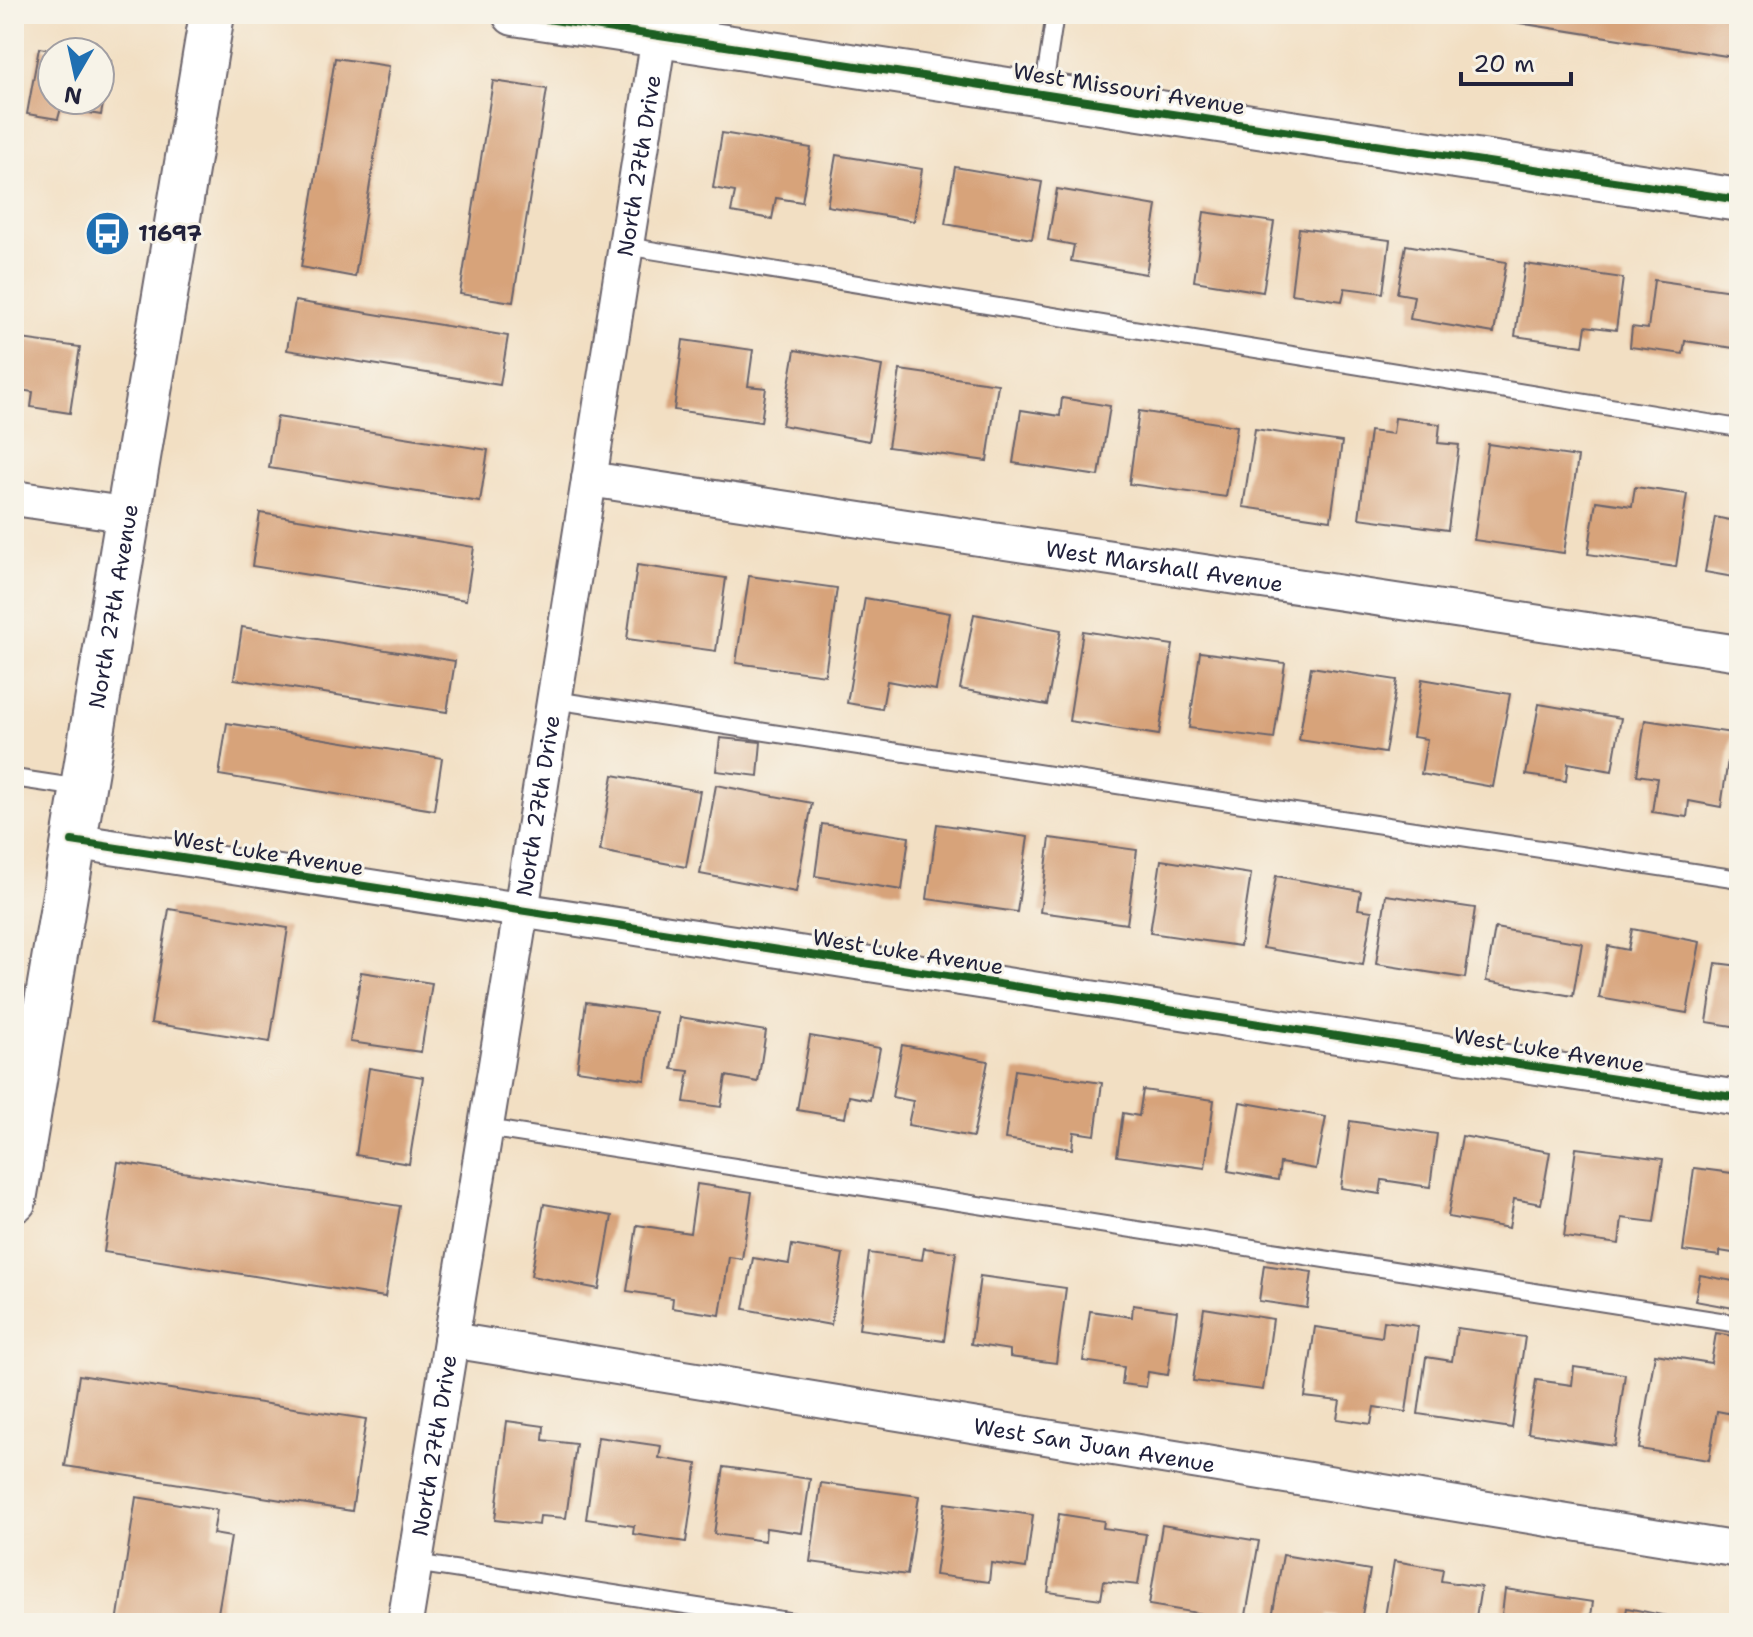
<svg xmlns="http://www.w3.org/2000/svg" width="1753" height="1637" viewBox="0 0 1753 1637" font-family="'Shantell Sans',sans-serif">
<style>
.building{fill:#d7a37a}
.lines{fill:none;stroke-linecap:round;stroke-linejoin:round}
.service-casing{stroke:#6b646b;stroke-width:20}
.minor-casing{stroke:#6b646b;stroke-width:38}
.tertiary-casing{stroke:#6b646b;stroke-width:46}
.secondary-casing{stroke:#6b646b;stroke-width:48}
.service{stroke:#fff;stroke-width:16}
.minor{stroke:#fff;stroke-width:34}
.tertiary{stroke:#fff;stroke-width:42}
.secondary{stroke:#fff;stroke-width:44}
.cycleway-casing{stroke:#f7f3e8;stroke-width:13}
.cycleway{stroke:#1b5e20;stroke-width:8}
.labels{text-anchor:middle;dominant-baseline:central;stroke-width:6;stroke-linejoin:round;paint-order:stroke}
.street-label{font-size:22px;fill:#22223b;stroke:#f7f3e8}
.poi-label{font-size:22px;font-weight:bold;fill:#22223b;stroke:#f7f3e8;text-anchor:start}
</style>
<rect width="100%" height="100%" fill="#f7f3e8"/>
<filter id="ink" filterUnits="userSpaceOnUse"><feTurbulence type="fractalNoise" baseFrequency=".0125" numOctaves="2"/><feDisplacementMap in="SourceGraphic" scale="16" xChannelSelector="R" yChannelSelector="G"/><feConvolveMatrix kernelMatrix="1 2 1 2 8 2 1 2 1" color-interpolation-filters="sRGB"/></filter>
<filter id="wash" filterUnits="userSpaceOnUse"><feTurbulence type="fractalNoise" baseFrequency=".006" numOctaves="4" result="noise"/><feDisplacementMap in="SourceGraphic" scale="32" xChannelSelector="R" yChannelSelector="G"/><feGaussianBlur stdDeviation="1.8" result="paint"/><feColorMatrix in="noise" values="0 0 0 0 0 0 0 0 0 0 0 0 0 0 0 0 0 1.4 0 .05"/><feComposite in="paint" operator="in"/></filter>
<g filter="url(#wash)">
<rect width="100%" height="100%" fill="#f2dfc3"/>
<g id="blocks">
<path class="building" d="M1475,14H1739V58L1475,16Z
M39,48L52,50V100H100V59L111,61L101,115L61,108L58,119L27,114Z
M335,58L389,66L355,277L301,267Z
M493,81L547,89L513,302L460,294Z
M722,133L811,148L802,202L776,198L772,219L731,212L735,192L713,188Z
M836,155L922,169L914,221L827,206Z
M955,167L1042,182L1032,239L945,224Z
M1057,189L1157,206L1146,274L1071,261L1074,245L1048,240Z
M1204,212L1274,222L1263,292L1194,281Z
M1299,228L1390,240L1383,293L1345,288L1342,301L1291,294Z
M1406,245L1506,262L1494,333L1410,319L1414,296L1397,293Z
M1525,264L1623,278L1616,330L1586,326L1583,346L1515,336Z
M1654,280L1739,292L1734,348L1685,341L1683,354L1630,347L1632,327L1648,329Z
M295,301L508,336L500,385L287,350Z
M14,338L80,347L70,413L31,407L33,392L14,389Z
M683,340L753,350L748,386L766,388L761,422L674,410Z
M795,350L882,366L869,441L782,425Z
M900,370L998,384L987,461L888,447Z
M1062,398L1110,406L1099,476L1013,463L1021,410L1060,416Z
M1139,411L1237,426L1226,497L1129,484Z
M277,417L488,450L480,502L269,468Z
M1395,418L1440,424L1438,443L1459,445L1448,530L1359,518L1370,431L1393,434Z
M1255,429L1342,442L1331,520L1243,507Z
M1488,444L1578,457L1564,553L1474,540Z
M1635,487L1687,494L1676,567L1588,554L1596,501L1632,506Z
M260,513L474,547L466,600L252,566Z
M1715,517L1739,522V578L1705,572Z
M637,565L726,578L716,651L627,639Z
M749,576L837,588L825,675L736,663Z
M865,598L950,613L936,690L887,681L882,709L847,703Z
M14,600L23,602L16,653H14Z
M974,614L1061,630L1047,705L960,689Z
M242,627L455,661L447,712L234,679Z
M1083,631L1173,645L1159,735L1069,721Z
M1200,652L1285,663L1274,739L1189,728Z
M1311,667L1397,680L1385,753L1299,740Z
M1422,679L1510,694L1493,787L1421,774L1427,739L1413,737Z
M1539,704L1621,718L1612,771L1568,763L1566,781L1526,775Z
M1645,720L1732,733L1721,807L1689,801L1687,817L1652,812L1657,778L1637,775Z
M227,723L442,758L434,810L219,775Z
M720,738L761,742L758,776L716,771Z
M613,775L700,791L686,867L600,851Z
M716,785L812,803L796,892L700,874Z
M822,824L909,837L902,890L815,876Z
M937,824L1028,837L1017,912L927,899Z
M1050,838L1137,850L1127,924L1040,912Z
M1161,860L1251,874L1240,946L1150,933Z
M1276,876L1361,891L1358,909L1372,911L1363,965L1263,948Z
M1386,895L1475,908L1465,978L1376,964Z
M169,909L288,928L270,1042L151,1023Z
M1495,928L1582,943L1573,996L1486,981Z
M1632,929L1700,942L1687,1013L1599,998L1608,946L1628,950Z
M1716,963L1739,966V1027L1707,1022Z
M361,972L432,983L421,1052L350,1042Z
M586,1002L655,1012L645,1080L577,1070Z
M680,1017L766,1031L758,1082L726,1076L721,1107L684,1102L689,1071L672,1069Z
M810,1036L880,1048L870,1100L849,1096L845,1118L797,1110Z
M902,1045L988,1061L973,1137L908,1125L913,1101L892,1097Z
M369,1068L423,1077L409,1164L356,1155Z
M1015,1070L1102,1083L1095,1135L1074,1132L1072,1149L1005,1139Z
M1143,1090L1214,1100L1205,1168L1117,1156L1123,1113L1139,1116Z
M1240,1102L1326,1117L1316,1169L1280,1163L1278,1180L1228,1171Z
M1350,1121L1437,1134L1430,1187L1382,1180L1380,1194L1341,1188Z
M1462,1136L1550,1152L1541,1204L1514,1199L1509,1228L1448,1217Z
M1576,1148L1663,1159L1654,1222L1622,1218L1619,1244L1564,1237Z
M118,1162L400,1206L385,1297L104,1252Z
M1694,1168L1739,1174V1254L1720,1251V1256L1683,1251Z
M697,1184L752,1192L742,1259L729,1257L720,1315L672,1308L673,1298L627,1291L637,1225L690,1233Z
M544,1204L612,1216L599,1289L531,1276Z
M792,1245L843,1254L831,1325L744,1309L753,1258L789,1264Z
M924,1248L956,1252L944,1341L859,1329L869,1253L922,1260Z
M1264,1265L1312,1272L1307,1308L1259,1301Z
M1700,1275L1739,1282V1309L1695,1301Z
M980,1276L1066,1288L1056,1363L1010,1357V1350L971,1344Z
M1133,1305L1177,1311L1168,1375L1148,1372L1146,1387L1122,1384L1124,1367L1083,1361L1090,1311L1132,1317Z
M1204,1308L1273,1319L1263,1390L1193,1381Z
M1384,1321L1418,1326L1406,1412L1374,1407L1371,1424L1337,1419L1340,1401L1305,1397L1315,1327L1382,1337Z
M1457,1328L1525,1337L1512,1428L1418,1414L1426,1357L1452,1361Z
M1716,1333L1739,1337V1411L1738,1415L1717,1411L1709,1460L1639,1449L1655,1354L1711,1363Z
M1574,1367L1625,1374L1615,1446L1528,1433L1536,1380L1572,1385Z
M79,1375L366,1419L352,1511L65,1466Z
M507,1421L544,1426L543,1440L576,1444L566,1518L540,1516L539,1525L495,1520Z
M598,1437L661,1446L659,1458L697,1464L686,1542L633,1534L634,1526L586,1519Z
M724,1467L810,1479L802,1533L766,1528L765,1541L714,1534Z
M821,1483L919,1496L907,1575L810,1562Z
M136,1497L217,1510L213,1534L231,1537L218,1613L248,1618L247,1623H117Z
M945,1503L1033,1515L1026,1568L991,1563L989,1582L935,1575Z
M1059,1514L1104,1521L1103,1528L1146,1534L1138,1585L1104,1581L1101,1599L1048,1592Z
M1162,1525L1259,1541L1245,1621L1149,1605Z
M1283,1555L1370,1570L1361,1621L1327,1615L1326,1623H1271Z
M1394,1561L1443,1569L1441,1581L1481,1587L1475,1623H1384Z
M1505,1589L1593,1602L1590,1623H1501Z
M1627,1608L1697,1622L1696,1623H1624Z"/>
</g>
</g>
<g filter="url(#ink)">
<use href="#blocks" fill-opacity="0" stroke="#6b646b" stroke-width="2"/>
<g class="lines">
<defs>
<path id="service" d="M1043,93L1055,14
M626,246L1739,428
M554,700L1739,879
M14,778L80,788
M486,1128L1739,1324
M415,1563L801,1623"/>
<g id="minor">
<path id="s1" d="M589,479L1739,653"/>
<path d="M14,498L130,515"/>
<path d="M72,841L1739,1098"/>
<path id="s2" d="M451,1340L1739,1550"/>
<path id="s3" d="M405,1623L521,911L659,36"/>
</g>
<path id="tertiary" d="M514,14L1739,200"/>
<g id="secondary">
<path id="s4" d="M14,1200C79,805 147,409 212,14"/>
</g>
</defs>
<use href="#service" class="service-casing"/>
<use href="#minor" class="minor-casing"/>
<use href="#tertiary" class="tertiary-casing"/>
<use href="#secondary" class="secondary-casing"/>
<use href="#service" class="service"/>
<use href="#minor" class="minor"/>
<use href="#tertiary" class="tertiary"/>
<use href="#secondary" class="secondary"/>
<defs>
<path id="cycleway" d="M514,14L1739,200
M72,841L1739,1098"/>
</defs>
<use href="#cycleway" class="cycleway-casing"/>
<use href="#cycleway" class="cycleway"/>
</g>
</g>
<defs>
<symbol id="bus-disc" viewBox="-11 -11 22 22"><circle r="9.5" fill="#1f6fb2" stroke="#f7f3e8"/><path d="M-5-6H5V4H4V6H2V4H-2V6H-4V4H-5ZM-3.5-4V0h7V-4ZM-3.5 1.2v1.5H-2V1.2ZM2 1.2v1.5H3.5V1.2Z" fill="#fff"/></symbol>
</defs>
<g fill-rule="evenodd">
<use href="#bus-disc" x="82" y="208" width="51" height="51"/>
</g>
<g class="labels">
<g class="street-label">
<text transform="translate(1129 89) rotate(9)">West Missouri Avenue</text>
<text stroke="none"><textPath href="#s3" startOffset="1476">North 27th Drive</textPath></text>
<text stroke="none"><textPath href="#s1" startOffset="582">West Marshall Avenue</textPath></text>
<text stroke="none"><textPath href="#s4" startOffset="602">North 27th Avenue</textPath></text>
<text stroke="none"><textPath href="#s3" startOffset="828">North 27th Drive</textPath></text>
<text transform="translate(268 853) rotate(9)">West Luke Avenue</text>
<text transform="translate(908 952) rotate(9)">West Luke Avenue</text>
<text transform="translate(1549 1050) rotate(9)">West Luke Avenue</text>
<text stroke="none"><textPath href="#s2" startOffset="652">West San Juan Avenue</textPath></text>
<text stroke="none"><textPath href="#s3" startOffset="180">North 27th Drive</textPath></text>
</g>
<g class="poi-label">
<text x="138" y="233">11697</text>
</g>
</g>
<rect width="1753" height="1637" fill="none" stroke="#f7f3e8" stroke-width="48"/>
<g transform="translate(76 76) rotate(189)"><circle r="38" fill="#f7f3e8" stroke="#a29fa3" stroke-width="2"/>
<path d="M0-6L14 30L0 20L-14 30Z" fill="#1f6fb2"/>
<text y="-12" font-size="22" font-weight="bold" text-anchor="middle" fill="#22223b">N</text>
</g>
<path d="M1461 72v12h110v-12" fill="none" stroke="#22223b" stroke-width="4"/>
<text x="1473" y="72" font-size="24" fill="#22223b" stroke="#f7f3e8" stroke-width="6" paint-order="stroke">20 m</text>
</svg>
